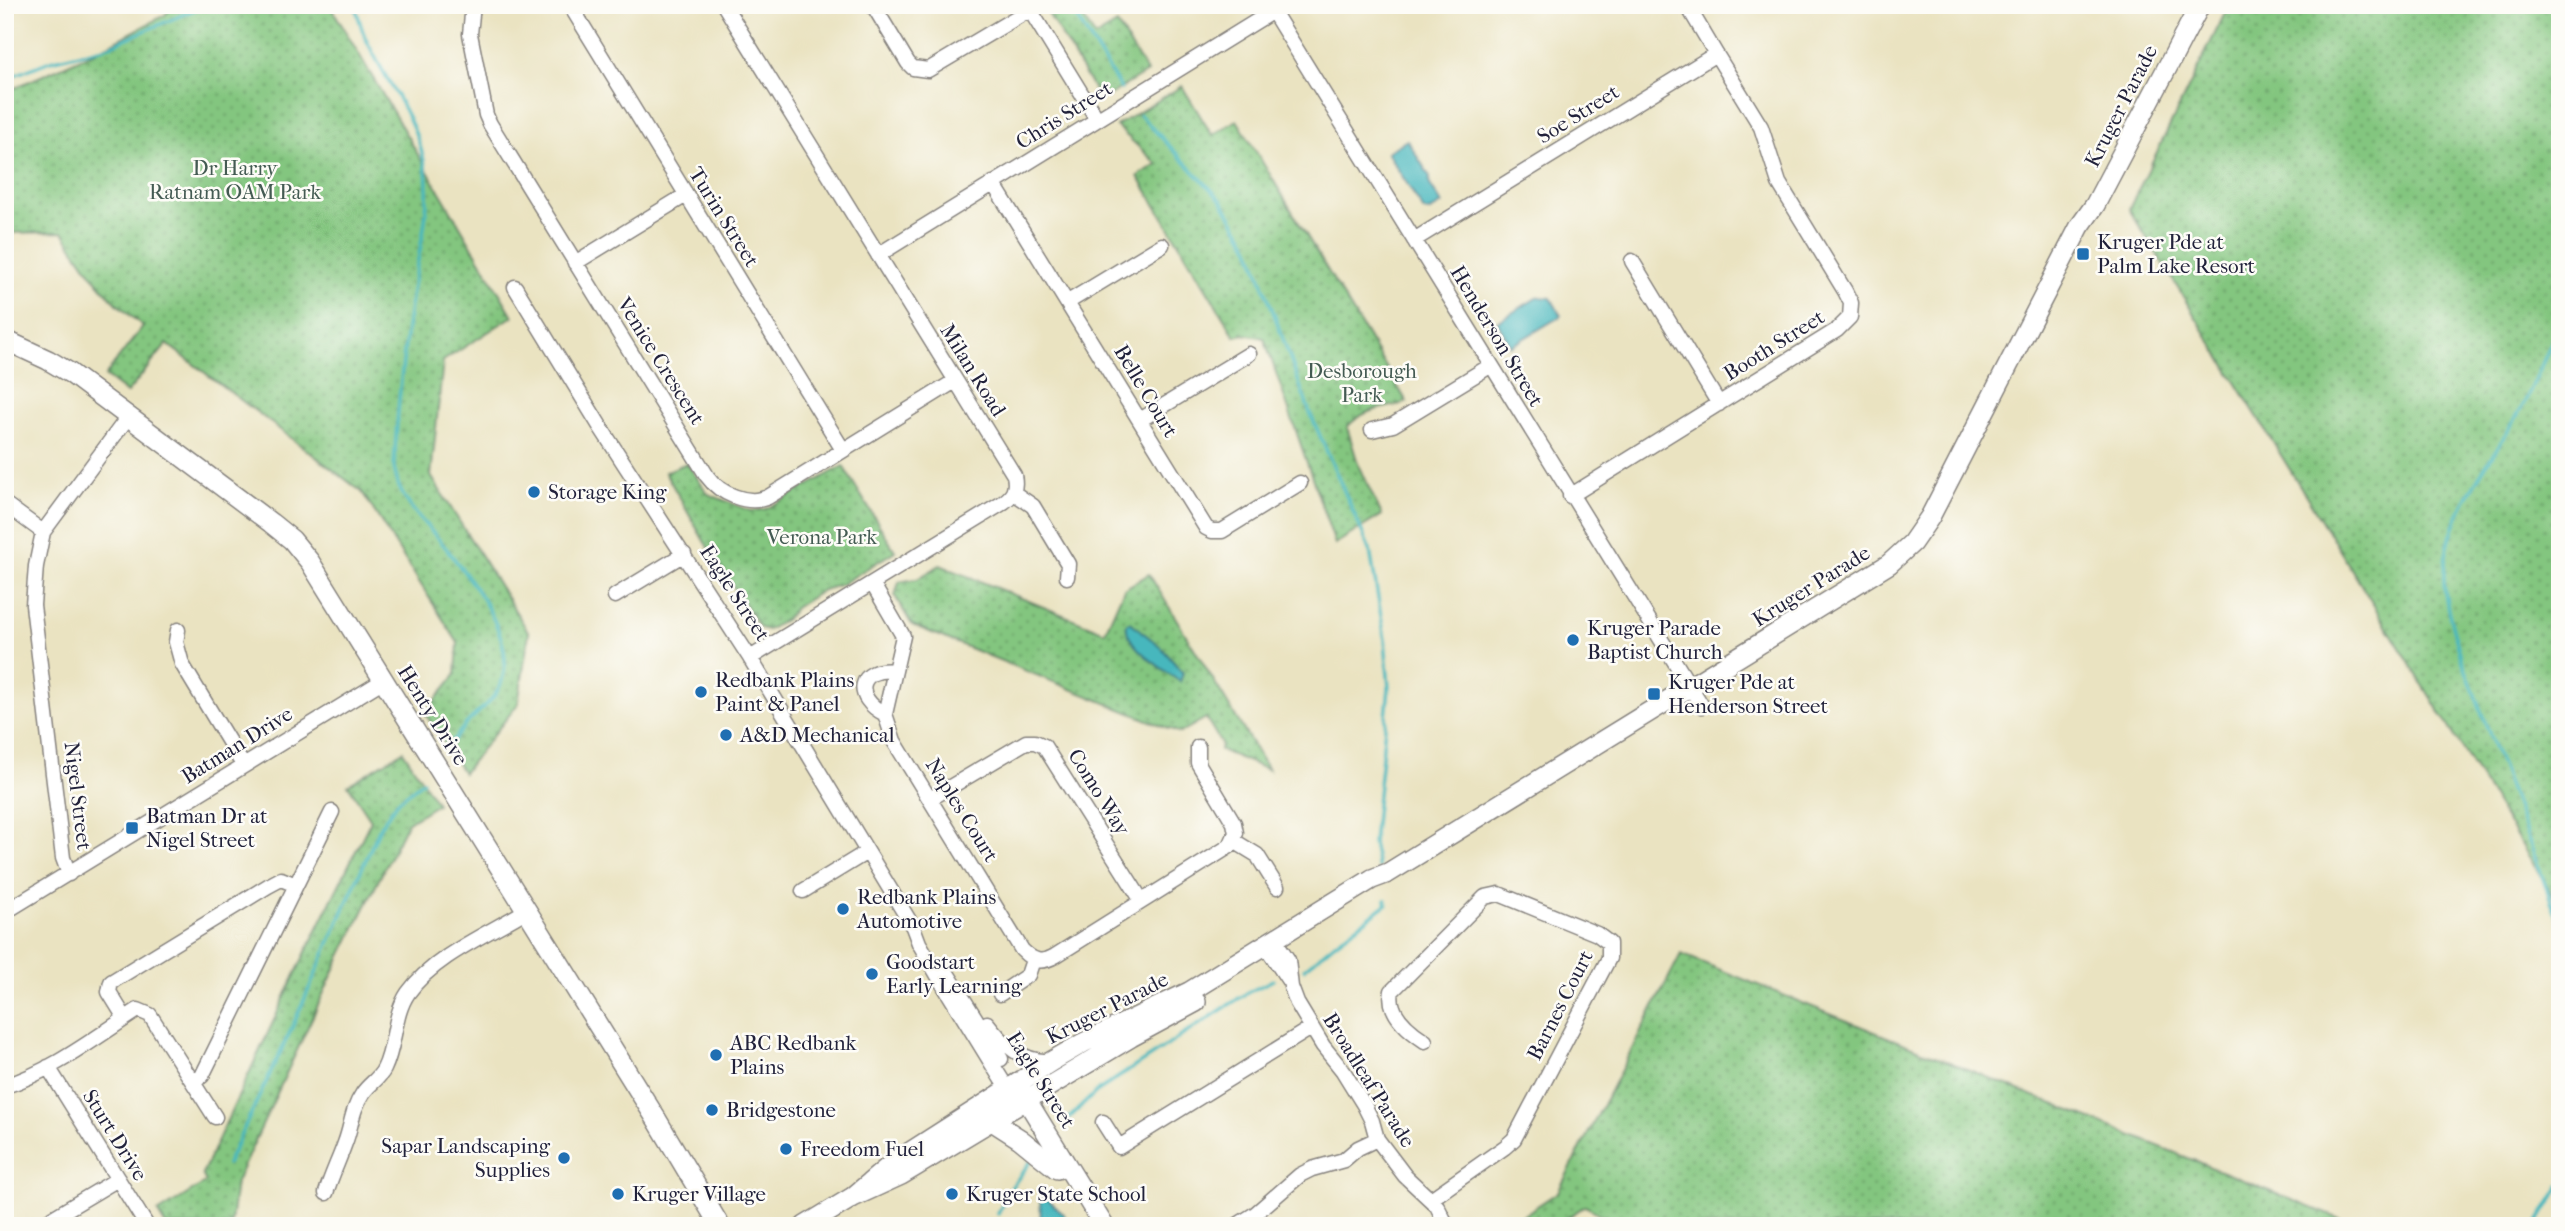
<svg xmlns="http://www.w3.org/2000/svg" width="2565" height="1231" viewBox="0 0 2565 1231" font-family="'IM FELL French Canon',serif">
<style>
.park{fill:url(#park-dots);stroke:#52745d;stroke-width:2}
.water{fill:#47b7bd;stroke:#346c7c;stroke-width:2}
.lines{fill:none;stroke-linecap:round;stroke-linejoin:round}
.stream{stroke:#47b7bd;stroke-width:3.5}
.street-casing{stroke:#86827e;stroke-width:17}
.secondary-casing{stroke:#86827e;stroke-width:22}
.street{stroke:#fff;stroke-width:14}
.secondary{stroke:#fff;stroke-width:19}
.poi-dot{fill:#1f6fb2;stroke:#fdfcf7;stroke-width:2.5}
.labels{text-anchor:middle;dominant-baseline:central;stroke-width:5;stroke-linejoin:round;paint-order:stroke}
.street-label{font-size:21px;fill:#22223b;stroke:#fdfcf7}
.park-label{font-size:21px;fill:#445b53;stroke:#fdfcf7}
.poi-label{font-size:21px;fill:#22223b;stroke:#fdfcf7;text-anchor:start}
</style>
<defs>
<pattern id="park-dots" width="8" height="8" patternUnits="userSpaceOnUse" patternTransform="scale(1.75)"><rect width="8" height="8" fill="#83c67f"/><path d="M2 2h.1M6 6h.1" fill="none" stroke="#6ba069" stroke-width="1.8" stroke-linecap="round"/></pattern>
</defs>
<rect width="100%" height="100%" fill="#fdfcf7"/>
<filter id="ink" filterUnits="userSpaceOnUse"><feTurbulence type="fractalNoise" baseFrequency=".0143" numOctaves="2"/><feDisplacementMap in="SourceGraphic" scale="14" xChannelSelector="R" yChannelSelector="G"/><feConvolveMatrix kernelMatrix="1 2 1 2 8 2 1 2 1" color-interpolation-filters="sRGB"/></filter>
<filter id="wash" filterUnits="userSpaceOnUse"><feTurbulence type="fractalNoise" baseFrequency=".00686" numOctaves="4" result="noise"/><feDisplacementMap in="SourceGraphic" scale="28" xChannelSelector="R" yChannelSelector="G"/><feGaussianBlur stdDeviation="1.57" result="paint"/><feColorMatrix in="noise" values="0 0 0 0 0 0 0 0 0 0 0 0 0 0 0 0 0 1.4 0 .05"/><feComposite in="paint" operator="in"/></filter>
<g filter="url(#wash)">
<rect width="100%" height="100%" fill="#eae3c1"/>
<path class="park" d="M174,5H330L513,316L443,361L431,476L529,633L518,704L463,773L425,713L456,674L458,643L362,492L167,344L127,393L105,376L143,326C105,297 88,271 63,232L5,233V92L95,52L165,15Z
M1043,5H1076L1095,37L1117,24L1147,72L1108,96L1102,97L1096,93Z
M2229,5H2560V907L2129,209Z
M1182,86L1212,135L1237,120L1407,402C1382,410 1366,407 1347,427L1359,467L1382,515L1335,544L1264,338L1244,334L1235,336L1138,176L1157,164L1116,126Z
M687,463L708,494L751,511L766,509L843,466L895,551L842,584L823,590L795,608L786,619L768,630L760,628L704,541L665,472Z
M940,565L1105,632L1124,589L1149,574L1268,770L1220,750L1221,743L1206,718L1180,733L912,625L895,596L899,582L917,579Z
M403,751L437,804L407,823L338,962L236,1182L231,1223L228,1226H166L158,1213L206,1182L202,1174L303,958L371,820L348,785Z
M1681,954L2357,1226H1621L1585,1206L1555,1226H1507L1558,1192Z"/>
<path class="water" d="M1407,140L1430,177L1429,183L1442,204L1429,212L1424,211L1387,152Z
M1538,297L1551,298L1561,316L1511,346L1497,322Z
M1130,622L1161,647L1183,673L1180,682C1164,669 1122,645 1127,623Z
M1046,1197L1064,1215L1070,1226H1041L1040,1199Z"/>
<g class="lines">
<path class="stream" d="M355,5C359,17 361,30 367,41C385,79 412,114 423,156C435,204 418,250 411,298C403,355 397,411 394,468C396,475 397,483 400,489C411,512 430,528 446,548C471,580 517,638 502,680C497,698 481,709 469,721C460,729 458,738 448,744
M1069,5L1121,89
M5,79L50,61L104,48L206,5
M1140,115L1222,201L1250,248L1310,413L1370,550L1385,640L1389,688L1373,843L1378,867
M2560,322C2547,353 2534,386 2518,415C2488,465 2447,513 2444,573C2443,601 2454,631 2461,657L2560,925
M1304,969L1335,943L1387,904L1386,900
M1064,1123L1096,1092L1247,993L1273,980
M227,1164L290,1032L381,825L398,801L423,781
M998,1214L1008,1192L1031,1161
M2536,1226L2560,1186"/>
</g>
</g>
<g filter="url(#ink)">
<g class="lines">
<defs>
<path id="street" d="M473,5L470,34L486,115L490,124L707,476C720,494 748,506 768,497L955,381
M570,5L843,450
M724,5L1014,475C1017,490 1013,496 1001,504L750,658
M873,5L908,63L913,68L928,70L1029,10
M1027,5L1097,119
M1269,5L1702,706
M993,183L1206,528L1212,531H1222L1300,483
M1414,240L1716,54L1687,5
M878,255L1273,11
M1632,261L1719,404
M575,263L686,195
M515,287L601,428L750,658L913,927L919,943L941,981L1008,1090
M1068,302L1162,245
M1140,420L1249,354
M1372,430L1393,425L1490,366
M1014,493L1033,506L1068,564L1067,577
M1570,496L1837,330L1850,317L1851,303L1845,291L1779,183L1761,127L1716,54
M5,504L43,532
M872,583L903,636L885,714L894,741L1022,950C1033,961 1041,964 1055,956L1230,846L1236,833L1234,823L1198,763V747
M615,596L684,554
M178,630L176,642L182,664L243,765
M885,714C852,698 858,666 895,671
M930,799L1026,742H1035L1044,746L1142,901
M1234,841L1257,855L1277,887
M69,874L63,858L33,605L36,566L43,532L128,417
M803,891L867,852
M5,912L384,680
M1274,939L1288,960L1291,987L1297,1003L1323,1046L1343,1071L1364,1105L1372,1121L1377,1139L1405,1176L1437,1206L1447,1226
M1265,945L1289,981
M947,973L1001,1059
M1000,994L1028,975L1033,960
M125,1018L109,992L111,982L268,886L281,879L296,885
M987,1023C1003,1044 1023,1063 1050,1061
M1425,1041C1408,1030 1387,1013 1392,991L1485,897L1499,894L1597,934L1609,943V958L1514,1139L1505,1147L1431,1199
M48,1067L147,1226
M193,1082L202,1076L332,812
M5,1086C53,1071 96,1037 138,1010L150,1015L215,1117
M1103,1122L1119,1147L1311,1028
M326,1193C331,1176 339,1160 345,1143C352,1125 351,1111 363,1093C369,1084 379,1079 384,1069C396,1045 393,1015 408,993C434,956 490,933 527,910
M39,1226L118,1179
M1236,1226L1255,1214L1300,1175L1312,1169L1344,1160L1358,1148L1377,1139"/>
<path id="secondary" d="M5,340L48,360L70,373L271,523L292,540L310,562L657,1120L720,1226
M1021,1091L1104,1226
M992,1121L1020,1139L1057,1169
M853,1197L893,1163L1052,1061L1083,1043L1189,992L1333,903L1372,879L1388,873L1889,564L1912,543L1930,517L2080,226L2095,205L2200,5
M805,1226L853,1197L901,1175L1131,1037L1196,1002"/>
</defs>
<use href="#street" class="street-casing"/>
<use href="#secondary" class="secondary-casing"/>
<use href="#street" class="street"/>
<use href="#secondary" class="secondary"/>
</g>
</g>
<g class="poi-dot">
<rect x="2076" y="247" width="14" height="14" rx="3.5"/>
<circle cx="534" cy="492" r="7"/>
<circle cx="1573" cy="640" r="7"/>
<circle cx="701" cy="692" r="7"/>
<rect x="1647" y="687" width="14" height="14" rx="3.5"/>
<circle cx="726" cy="735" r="7"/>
<rect x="125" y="821" width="14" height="14" rx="3.5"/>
<circle cx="843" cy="909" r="7"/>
<circle cx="872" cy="974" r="7"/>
<circle cx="716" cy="1055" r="7"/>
<circle cx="712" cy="1110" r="7"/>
<circle cx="786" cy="1149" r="7"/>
<circle cx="564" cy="1158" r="7"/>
<circle cx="618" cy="1194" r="7"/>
<circle cx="952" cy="1194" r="7"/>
</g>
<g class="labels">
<g class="street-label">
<text transform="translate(2121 106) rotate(-63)">Kruger Parade</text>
<text transform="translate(1578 114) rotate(-32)">Soe Street</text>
<text transform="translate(1064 115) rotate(-32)">Chris Street</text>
<text transform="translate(724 217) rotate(58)">Turin Street</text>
<text transform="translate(1497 336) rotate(59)">Henderson Street</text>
<text transform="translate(1774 345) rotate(-32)">Booth Street</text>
<text transform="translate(661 361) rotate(58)">Venice Crescent</text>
<text transform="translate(973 370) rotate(58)">Milan Road</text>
<text transform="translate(1146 391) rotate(59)">Belle Court</text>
<text transform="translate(1811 586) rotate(-32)">Kruger Parade</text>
<text transform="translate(735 593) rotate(57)">Eagle Street</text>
<text transform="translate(433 715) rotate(58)">Henty Drive</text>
<text transform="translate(237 745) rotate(-32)">Batman Drive</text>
<text transform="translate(1099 792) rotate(58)">Como Way</text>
<text transform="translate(78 796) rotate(83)">Nigel Street</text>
<text transform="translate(962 810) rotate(58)">Naples Court</text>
<text transform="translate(1560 1005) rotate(-63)">Barnes Court</text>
<text transform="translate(1107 1008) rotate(-27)">Kruger Parade</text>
<text transform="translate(1041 1080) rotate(58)">Eagle Street</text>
<text transform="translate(1369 1080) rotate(58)">Broadleaf Parade</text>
<text transform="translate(115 1135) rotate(58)">Sturt Drive</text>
</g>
<g class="park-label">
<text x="235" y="168">Dr Harry<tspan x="235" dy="24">Ratnam OAM Park</tspan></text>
<text x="1362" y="371">Desborough<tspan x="1362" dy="24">Park</tspan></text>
<text x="822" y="537">Verona Park</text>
</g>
<g class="poi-label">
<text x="2097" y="242">Kruger Pde at<tspan x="2097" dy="24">Palm Lake Resort</tspan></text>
<text x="548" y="492">Storage King</text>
<text x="1587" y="628">Kruger Parade<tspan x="1587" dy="24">Baptist Church</tspan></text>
<text x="715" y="680">Redbank Plains<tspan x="715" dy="24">Paint &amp; Panel</tspan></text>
<text x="1668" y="682">Kruger Pde at<tspan x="1668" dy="24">Henderson Street</tspan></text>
<text x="740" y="735">A&amp;D Mechanical</text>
<text x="146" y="816">Batman Dr at<tspan x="146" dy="24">Nigel Street</tspan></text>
<text x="857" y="897">Redbank Plains<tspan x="857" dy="24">Automotive</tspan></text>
<text x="886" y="962">Goodstart<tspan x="886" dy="24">Early Learning</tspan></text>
<text x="730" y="1043">ABC Redbank<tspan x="730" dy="24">Plains</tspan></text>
<text x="726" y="1110">Bridgestone</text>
<text x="550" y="1146" text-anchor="end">Sapar Landscaping<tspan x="550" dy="24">Supplies</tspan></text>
<text x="800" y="1149">Freedom Fuel</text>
<text x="632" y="1194">Kruger Village</text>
<text x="966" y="1194">Kruger State School</text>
</g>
</g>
<rect width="2565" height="1231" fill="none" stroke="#fdfcf7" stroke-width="28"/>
</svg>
